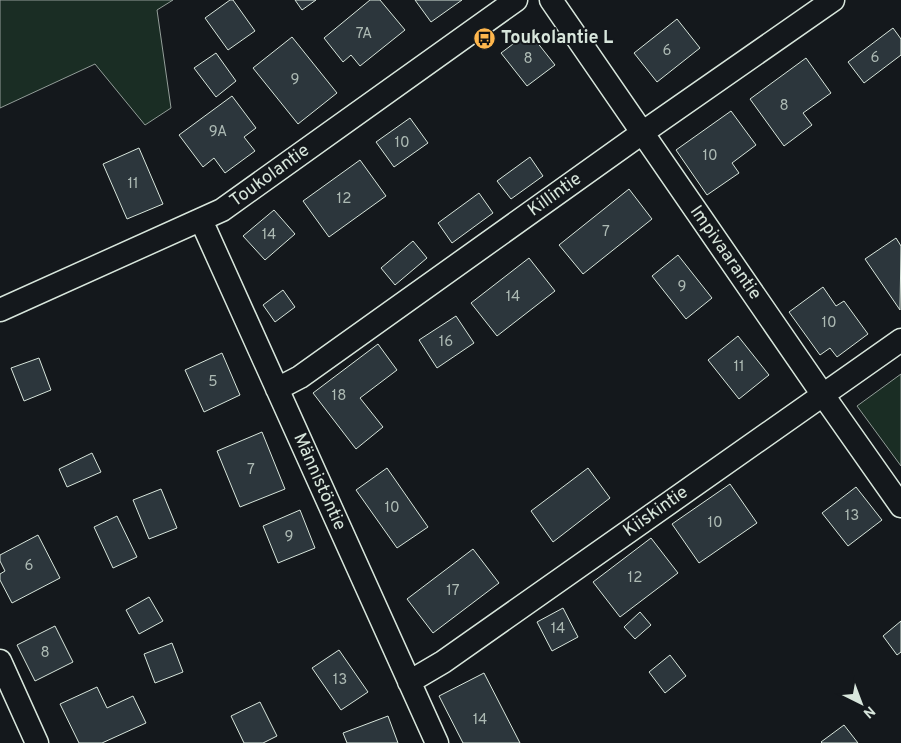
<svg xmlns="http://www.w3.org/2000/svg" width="901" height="743" viewBox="0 0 901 743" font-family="Overpass,sans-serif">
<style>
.green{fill:#1a2d24;stroke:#939e99}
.building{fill:#2c363c;stroke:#d8e6dc}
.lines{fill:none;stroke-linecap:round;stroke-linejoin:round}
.street-casing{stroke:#d8e6dc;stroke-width:25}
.street{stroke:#14181c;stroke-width:22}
.labels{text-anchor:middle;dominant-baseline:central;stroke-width:4;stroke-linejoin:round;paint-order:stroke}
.number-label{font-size:15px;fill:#adbab4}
.poi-label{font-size:18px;font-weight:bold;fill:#d8e6dc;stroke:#14181c;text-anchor:start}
.street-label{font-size:18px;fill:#d8e6dc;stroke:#14181c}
</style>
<rect width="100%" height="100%" fill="#14181c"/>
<path class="green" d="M0,0H173L157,10L171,108L145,125L95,64L0,108Z
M901,374V466L857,406Z"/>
<path class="building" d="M230,0H233L255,31L228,50L205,18Z
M295,0H316L302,10Z
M370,0H380L405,30L360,66L351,55L343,62L324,38Z
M415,0H462L431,22Z
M677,19L700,48L657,82L634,53Z
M893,28L901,39V55L864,83L848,62Z
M529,32L555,65L527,86L501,53Z
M292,37L337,93L298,124L253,68Z
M216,53L236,81L216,97L194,68Z
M806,58L831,93L803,113L812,125L784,146L750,99Z
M232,96L256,128L244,137L255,151L225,173L214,158L203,167L179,135Z
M731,111L756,145L732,163L739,173L707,195L676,150Z
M410,118L428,143L394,167L376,142Z
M139,148L163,204L127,219L103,164Z
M530,157L543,176L511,199L497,181Z
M360,160L386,196L329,237L303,201Z
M629,189L652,219L583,274L559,245Z
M479,193L493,213L452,243L438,223Z
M274,210L295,234L265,260L243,236Z
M896,238L901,246L900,310L865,259Z
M413,241L427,258L395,285L381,268Z
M678,255L712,298L686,319L652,276Z
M529,258L555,291L497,336L471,303Z
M823,287L836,306L844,301L868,334L837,357L830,348L820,355L789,312Z
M283,290L295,307L275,322L263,305Z
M456,316L474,343L437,368L419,340Z
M738,336L769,375L739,399L708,360Z
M378,344L397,370L360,398L383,427L356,449L313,393Z
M222,353L240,395L204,412L185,370Z
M39,358L51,390L24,401L11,368Z
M262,432L285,489L240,507L217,451Z
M92,453L101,472L67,487L59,469Z
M387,468L428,527L397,548L356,490Z
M588,468L610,498L553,542L531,511Z
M730,484L757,523L699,563L672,524Z
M856,487L882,520L848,546L822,513Z
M161,489L177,528L149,539L133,500Z
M300,510L315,548L278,563L263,526Z
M117,516L137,557L113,568L94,527Z
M38,535L60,578L12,603L0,580V574L5,571L0,561V555Z
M651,538L678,573L620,617L593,582Z
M473,549L499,583L433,633L407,599Z
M149,597L163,621L139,634L126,610Z
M563,608L578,637L552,651L537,622Z
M640,612L651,625L635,639L624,627Z
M901,621V652L897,655L883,636Z
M55,626L73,662L35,681L17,645Z
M172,643L183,672L155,683L144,654Z
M339,650L368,692L341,710L312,668Z
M670,655L686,676L665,693L649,672Z
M484,673L520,743H463L439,696Z
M97,687L107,708L133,696L146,723L102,743H79L60,704Z
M260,702L277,736L263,743H244L231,716Z
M388,716L398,743H347L343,733Z
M844,725L858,743H822L821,742Z"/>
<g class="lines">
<defs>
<path id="street" d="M551,0L823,395L901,506
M201,220L437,743
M0,310L222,210L516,0
M277,389L300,377L642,133L833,0
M0,661L37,743
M409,682L443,662L901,340"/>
</defs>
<use href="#street" class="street-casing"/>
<use href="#street" class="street"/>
</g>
<defs>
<symbol id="bus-disc" viewBox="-11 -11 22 22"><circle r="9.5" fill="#ffb74d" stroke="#14181c"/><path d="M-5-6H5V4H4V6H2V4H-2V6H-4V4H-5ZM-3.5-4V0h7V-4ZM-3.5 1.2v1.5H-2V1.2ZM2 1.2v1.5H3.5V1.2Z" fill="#111"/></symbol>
</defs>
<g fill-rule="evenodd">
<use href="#bus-disc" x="472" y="26" width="25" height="25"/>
</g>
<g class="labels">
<g class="number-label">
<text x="364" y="34">7A</text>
<text x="667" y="51">6</text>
<text x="875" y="58">6</text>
<text x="528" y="59">8</text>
<text x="295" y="80">9</text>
<text x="784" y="106">8</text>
<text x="218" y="132">9A</text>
<text x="402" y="143">10</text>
<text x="710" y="156">10</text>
<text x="133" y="184">11</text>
<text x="344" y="199">12</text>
<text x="606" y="232">7</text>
<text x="269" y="235">14</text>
<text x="682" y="287">9</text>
<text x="513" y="297">14</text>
<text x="829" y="323">10</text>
<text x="446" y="342">16</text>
<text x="739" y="367">11</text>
<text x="213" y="382">5</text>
<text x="339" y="396">18</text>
<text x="251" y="470">7</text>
<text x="392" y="508">10</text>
<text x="852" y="516">13</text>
<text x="715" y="523">10</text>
<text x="289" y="537">9</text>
<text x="29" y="566">6</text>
<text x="635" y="578">12</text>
<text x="453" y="591">17</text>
<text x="558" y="629">14</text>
<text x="45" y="653">8</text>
<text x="340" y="680">13</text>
<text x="480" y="720">14</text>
</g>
<g class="poi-label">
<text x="501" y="38">Toukolantie L</text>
</g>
<g class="street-label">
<text transform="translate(270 176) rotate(-36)">Toukolantie</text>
<text transform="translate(555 195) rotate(-36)">Killintie</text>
<text transform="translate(725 253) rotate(55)">Impivaarantie</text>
<text transform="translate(319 482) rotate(66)">Männistöntie</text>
<text transform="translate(656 512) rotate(-35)">Kiiskintie</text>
</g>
</g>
<g transform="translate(861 703) rotate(138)" stroke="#14181c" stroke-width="4" paint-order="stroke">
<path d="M0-4L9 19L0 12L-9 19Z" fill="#d8e6dc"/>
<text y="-8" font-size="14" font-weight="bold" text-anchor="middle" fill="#d8e6dc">N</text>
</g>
</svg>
